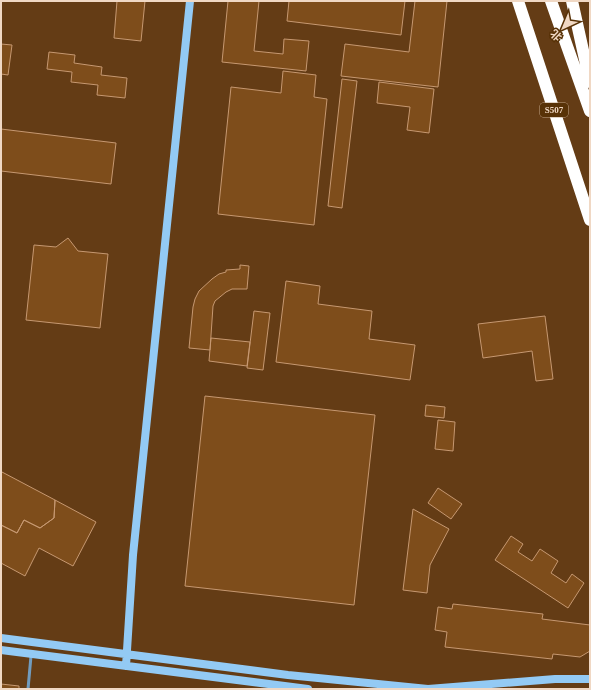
<svg xmlns="http://www.w3.org/2000/svg" width="591" height="690" viewBox="0 0 591 690" font-family="'Times New Roman','Noto Sans SC',serif">
<style>
.building{fill:#7e4d1b;stroke:#c69871}
.lines{fill:none;stroke-linecap:round;stroke-linejoin:round}
.lane{stroke:#719cbe;stroke-width:3}
.secondary{stroke:#93caf4;stroke-width:8}
.highway{stroke:#fff;stroke-width:12}
.labels{text-anchor:middle;dominant-baseline:central;stroke-width:4;stroke-linejoin:round;paint-order:stroke}
.shield{fill:#583207;stroke:#c2a68b;stroke-width:1}
.shield-label{font-size:9px;font-weight:bold;fill:#f0d8c4}
</style>
<rect width="100%" height="100%" fill="#643c15"/>
<path class="building" d="M117,1H145L141,41L114,38Z
M228,1H259L254,51L283,54L284,39L309,41L306,71L222,62Z
M289,1H405L401,35L287,21Z
M415,1H447L438,87L341,76L345,44L409,52Z
M1,44L12,45L8,75L1,74Z
M49,52L75,55L74,63L102,67L101,75L127,78L125,98L97,95L98,85L71,82L72,72L47,69Z
M283,71L316,75L314,97L327,99L314,225L218,214L231,87L281,93Z
M342,79L357,81L342,208L328,206Z
M379,82L434,89L429,133L407,130L410,107L377,103Z
M1,129L116,143L111,184L1,171Z
M68,238L78,251L108,254L100,328L26,320L34,245L56,247Z
M240,265L249,266L247,289H232L226,292L215,301L213,306L210,350L189,348L193,307L195,299L199,291L212,279L219,274L226,272V270L240,269Z
M286,281L320,286L318,304L372,311L369,339L415,345L410,380L276,362Z
M254,311L270,313L263,370L247,368Z
M545,316L553,379L536,381L532,351L483,358L478,324Z
M211,338L250,342L247,366L209,361Z
M205,396L375,415L354,605L185,586Z
M426,405L445,407L444,418L425,416Z
M438,420L455,422L453,451L435,449Z
M2,472L55,500L54,518L40,528L24,520L17,533L1,525V475Z
M438,488L462,504L451,519L428,503Z
M55,500L96,522L73,566L39,548L25,576L1,563V525L17,533L24,520L40,528L54,518Z
M413,509L449,529L430,565L427,593L403,590Z
M511,536L523,544L518,552L532,561L540,549L558,561L551,573L566,583L572,574L584,583L568,608L495,560Z
M453,604L543,614L542,619L590,625V651L580,657L553,654L552,659L445,647L447,632L435,630L438,607L452,609Z
M1,684L19,686V689H1Z"/>
<g class="lines">
<path class="lane" d="M28,689L31,656"/>
<path class="secondary" d="M1,638L288,675L428,689L555,679H590
M1,650L308,689
M126,666L133,555L190,1"/>
<path class="highway" d="M518,1L590,220
M551,1L590,111
M572,1L590,82"/>
</g>
<g class="labels">
<rect class="shield" x="540" y="103" width="28" height="14" rx="3"/>
<g class="shield-label">
<text x="554" y="110">S507</text>
</g>
</g>
<rect width="591" height="690" fill="none" stroke="#f0d8c4" stroke-width="4"/>
<g transform="translate(563 28) rotate(224)" stroke="#583207" stroke-width="3" paint-order="stroke">
<path d="M0-3L7 15L0 10L-7 15Z" fill="#f0d8c4"/>
<text y="-6" font-size="11" font-weight="bold" text-anchor="middle" fill="#f0d8c4">北</text>
</g>
</svg>
